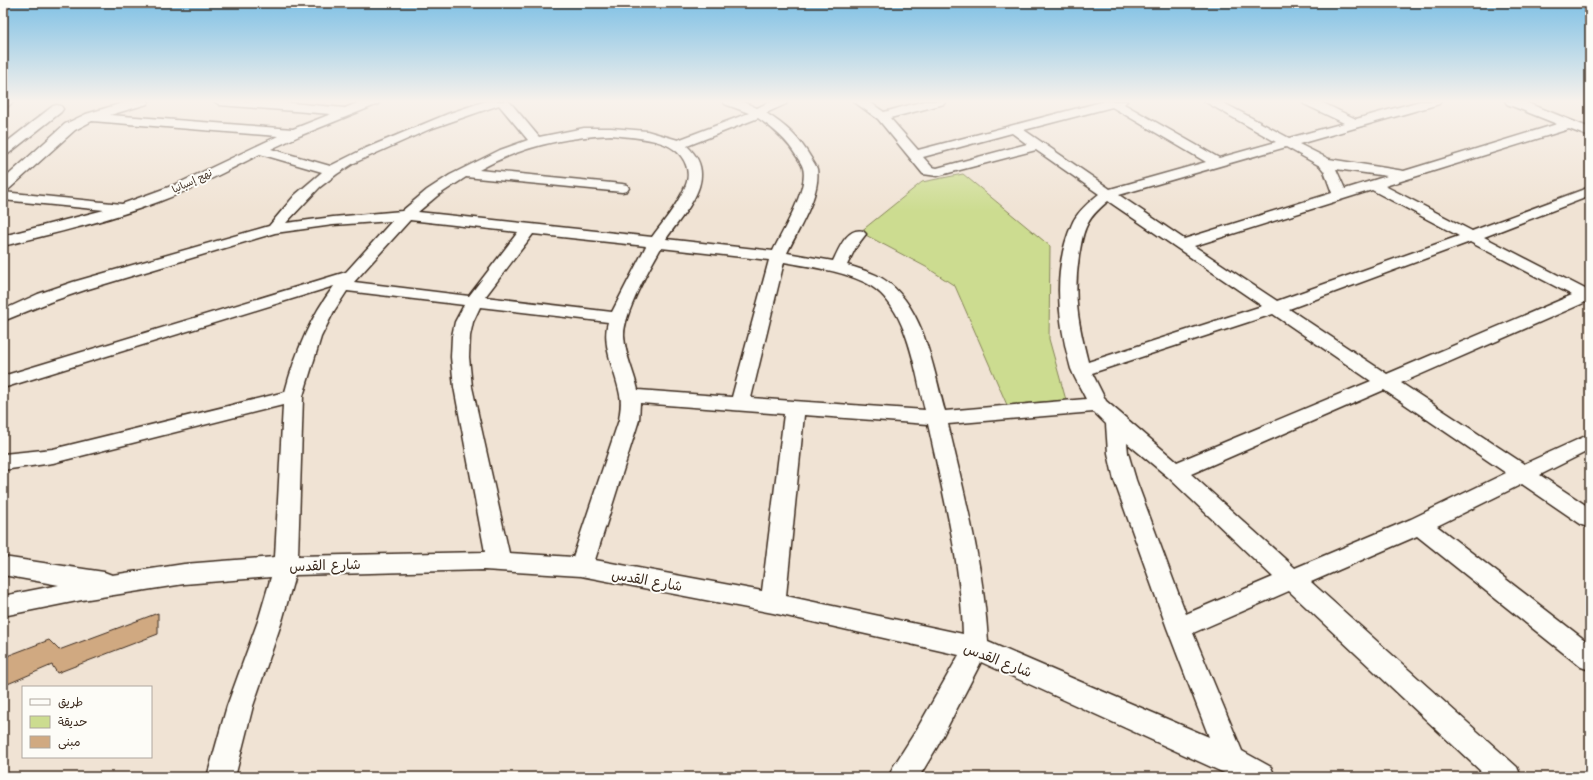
<svg xmlns="http://www.w3.org/2000/svg" width="1593" height="780" viewBox="0 0 1593 780" font-family="'Shantell Sans','Playpen Sans Arabic',sans-serif">
<style>
.green{fill:#ccdc90;stroke:#848357}
.building{fill:#d0a981;stroke:#3b2a1e}
.lines{fill:none;stroke-linecap:round;stroke-linejoin:round}
.minor-casing{stroke:#3b2a1e;stroke-width:3}
.minor{fill:#fdfcf7;fill-rule:evenodd}
.labels{text-anchor:middle;dominant-baseline:central;stroke-width:4;stroke-linejoin:round;paint-order:stroke}
.far-street-label{font-size:10px;fill:#3b2a1e;stroke:#fdfcf7}
.near-street-label{font-size:14px;fill:#3b2a1e;stroke:#fdfcf7}
</style>
<rect width="100%" height="100%" fill="#f0e3d4"/>
<filter id="ink" filterUnits="userSpaceOnUse"><feTurbulence type="fractalNoise" baseFrequency=".025" numOctaves="2"/><feDisplacementMap in="SourceGraphic" scale="8" xChannelSelector="R" yChannelSelector="G"/><feConvolveMatrix kernelMatrix="1 2 1 2 8 2 1 2 1" color-interpolation-filters="sRGB"/></filter>
<g filter="url(#ink)">
<path class="green" d="M963,174L1050,246L1049,339L1066,400L1007,405L955,286L926,267L860,232L922,182Z"/>
<path class="building" d="M158,613V634L57,673L52,665L3,686V642L6,640L7,656L49,640L59,650Z"/>
<g class="lines">
<defs>
<path id="minor" d="M3,101H14L7,107L3,108Z
M129,101H149L147,104L110,115L293,129L331,114L220,105L214,101H270L345,108L362,101H380L378,104L299,136L271,149L330,166L364,149L450,113L486,101H509L539,137L584,128H611L647,131L678,140L749,113L725,104L723,101H741L757,108L771,101H788L786,104L766,113C786,126 799,137 811,158C813,162 816,165 817,169C821,195 798,230 787,253L833,261C839,249 847,227 863,231L866,234L856,247L847,265C857,268 867,271 876,275C923,298 932,365 945,411L1086,399C1081,389 1075,379 1071,369C1058,323 1052,269 1072,224C1077,212 1089,202 1099,194L1036,150L937,176L923,174L878,119L853,101H868L884,112L924,101H946L944,104L890,118L918,150L1105,101H1127L1124,104L1219,158L1276,142L1204,101H1220L1289,138L1344,123L1304,104L1302,101H1319L1356,119L1420,101H1441L1439,104L1299,144L1329,159L1404,171L1557,124L1507,104L1505,101H1523L1590,128V137L1569,129L1385,186L1472,231L1590,187V196L1484,237L1587,290L1590,289V303L1586,302L1401,383L1524,464L1590,434V450L1540,475L1590,508V528L1582,525L1522,484L1437,526L1590,644V670L1581,667L1417,536L1311,582L1517,767L1521,777H1487L1289,591L1193,633L1242,751L1271,767L1275,777H1233L981,662L937,747L919,777H889L893,767L917,729L959,655L773,613L581,576L484,570L295,575L282,621L253,706L235,777H207L227,706L258,621L271,577L184,584L82,600L3,616V596L59,585L3,575V557L104,572L112,575L184,564L275,557L283,405L53,463L3,470V454L53,449L285,392C295,354 310,317 334,286L3,388V376L346,272L392,221L333,225L275,233L85,290L50,302L3,321V310L38,294L73,282L269,226L295,195L322,172L260,154C227,171 193,189 158,202C108,221 55,233 3,246V236L104,210L3,200V192L122,204L177,184L278,136L92,121L75,130L8,190L3,191V180L65,124L86,114ZM499,105L528,140L500,150L450,175L427,190L402,211L333,217L286,223L320,187L337,174L354,163L430,129ZM1112,107L1206,162L1110,189L1024,130ZM758,118C774,129 787,140 797,157C799,160 802,164 803,168C809,188 782,232 773,251L666,239C685,211 721,177 687,146ZM1012,133L1027,144L937,168L932,167L923,157ZM611,135C636,138 676,137 686,165C689,173 688,182 684,189C676,207 663,222 652,237L418,212L437,196L466,177L622,192L627,191L629,188L627,185L622,184L479,170C520,147 564,137 611,135ZM1286,147L1320,166L1324,171L1332,193L1184,239L1119,195ZM1336,169L1387,176L1345,189ZM1372,190L1459,236L1277,301L1194,246ZM1108,201L1262,306L1088,362C1078,322 1073,298 1079,256C1081,246 1082,233 1088,223C1092,215 1101,207 1108,201ZM410,220L518,232L469,296L354,282ZM533,234L646,246L612,312L485,297ZM1470,242L1572,295L1387,374L1289,309ZM661,248L769,260L732,397L638,390C634,372 625,355 624,336C623,315 650,267 661,248ZM784,262C811,267 839,270 864,282C908,303 914,368 925,410L751,398ZM347,291L464,305L455,322L452,336L451,357L454,387L485,552L298,556L303,396L321,337L334,311ZM480,307L608,322C601,346 616,372 620,395C622,403 620,412 619,420L573,557L509,553L472,387L469,357L470,336L473,322ZM1273,314L1371,381L1177,462L1106,401L1092,373ZM1384,390L1506,473L1411,519L1295,568L1191,474ZM640,403L784,414L762,591L595,560L639,420ZM1094,412L1106,424L1108,453L1114,480L1167,628L1209,737L988,642C984,568 965,496 948,424ZM804,415L928,424C943,493 961,563 963,634L786,596ZM1127,443L1168,477L1273,577L1186,614L1136,480L1128,453Z
M57,105L61,106L63,109L61,112L8,154L3,155V145L53,106Z"/>
</defs>
<use href="#minor" class="minor-casing"/>
<use href="#minor" class="minor"/>
</g>
</g>
<linearGradient id="sky" x2="0" y2="1"><stop stop-color="#80c1e5"/><stop offset="0.48" stop-color="#f8f2ec"/><stop offset="1" stop-color="#f8f2ec" stop-opacity="0"/></linearGradient>
<rect width="1593" height="211" fill="url(#sky)"/>
<g class="labels">
<g class="far-street-label">
<text transform="translate(192 181) rotate(-25)">نهج إسبانيا</text>
</g>
<g class="near-street-label">
<text transform="translate(325 565) rotate(-2)">شارع القدس</text>
<text transform="translate(647 580) rotate(10)">شارع القدس</text>
<text transform="translate(998 660) rotate(21)">شارع القدس</text>
</g>
</g>
<rect width="1593" height="780" fill="none" stroke="#fdfcf7" stroke-width="16"/>
<rect x="8" y="8" width="1577" height="764" fill="none" stroke="#3b2a1e" stroke-width="1.5" filter="url(#ink)"/>
<rect x="22" y="686" width="130" height="72" fill="#fdfcf7" stroke="#afa8a0"/>
<rect x="30" y="699" width="20" height="6" fill="#fdfcf7" stroke="#afa8a0"/>
<text x="58" y="706" font-size="12" fill="#3b2a1e">طريق</text>
<rect x="30" y="716" width="20" height="12" fill="#ccdc90" stroke="#afa8a0"/>
<text x="58" y="726" font-size="12" fill="#3b2a1e">حديقة</text>
<rect x="30" y="736" width="20" height="12" fill="#d0a981" stroke="#afa8a0"/>
<text x="58" y="746" font-size="12" fill="#3b2a1e">مبنى</text>
</svg>
